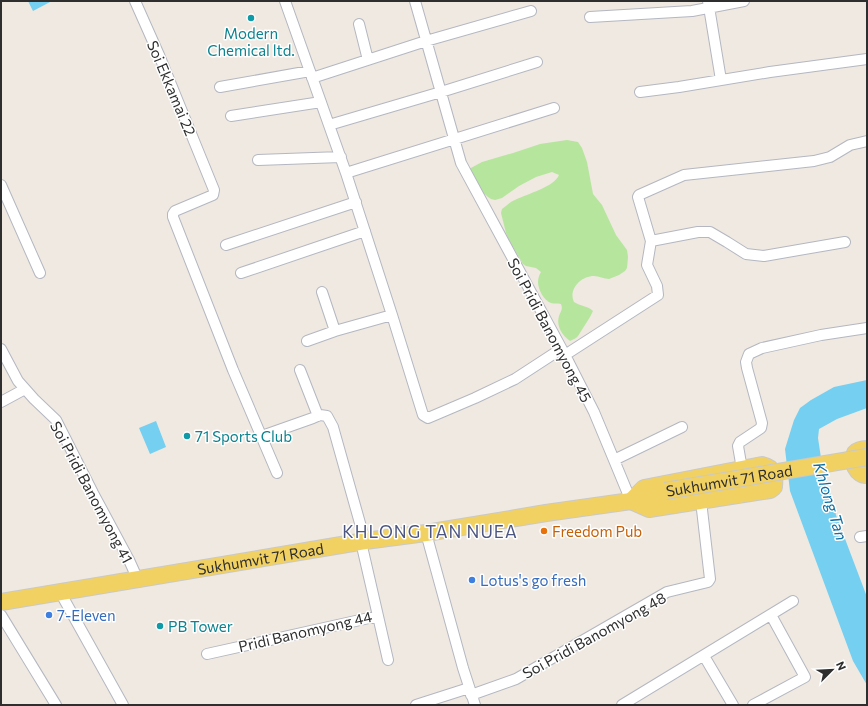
<svg xmlns="http://www.w3.org/2000/svg" width="868" height="706" viewBox="0 0 868 706" font-family="Commissioner,sans-serif">
<style>
.green{fill:#b6e59e}
.water{fill:#75cff0}
.lines{fill:none;stroke-linecap:round;stroke-linejoin:round}
.street-casing{stroke:#b4b7c1;stroke-width:12}
.primary-casing{stroke:#c9c9c9;stroke-width:18}
.street{stroke:#fff;stroke-width:10}
.primary{stroke:#f2d163;stroke-width:16}
.primary-bridge-casing{stroke:#c9c9c9;stroke-width:18;stroke-linecap:butt}
.primary-bridge{stroke:#f2d163;stroke-width:16}
.culture-dot{fill:#0f9aa8;stroke:#fff;stroke-width:1.5}
.food-dot{fill:#e8710a;stroke:#fff;stroke-width:1.5}
.shop-dot{fill:#3f7fe0;stroke:#fff;stroke-width:1.5}
.labels{text-anchor:middle;dominant-baseline:central;stroke-width:3;stroke-linejoin:round;paint-order:stroke}
.culture-label{font-size:15px;fill:#0d838f;stroke:#fff;text-anchor:start}
.street-label{font-size:15px;fill:#2e2e2e;stroke:#fff}
.food-label{font-size:15px;fill:#c56008;stroke:#fff;text-anchor:start}
.shop-label{font-size:15px;fill:#366cbe;stroke:#fff;text-anchor:start}
.water-label{font-size:16px;font-style:italic;fill:#0d6fa3;stroke:#fff}
.quarter-label{font-size:17px;letter-spacing:1px;fill:#4d5680;stroke:#fff}
</style>
<rect width="100%" height="100%" fill="#efe9e1"/>
<path class="green" d="M567,140L578,142L582,148L587,162L593,194L602,205L616,235L627,250L628,257L627,268L625,271L619,275L609,279C604,279 599,276 594,276C581,276 568,289 574,302C580,306 588,306 593,311L590,317L578,336L576,338L570,341C562,335 556,326 559,316C561,311 563,309 561,304C557,303 554,304 551,303C544,301 538,289 538,282C538,279 539,275 541,272L536,268L526,266L523,264L509,240L506,233L501,213L502,209C506,206 510,202 515,200C527,194 554,187 559,175L552,172L536,177L519,186L502,198L495,200L491,199L488,197L478,188L469,169L482,162L513,153L540,144Z"/>
<path class="water" d="M28,1H52L33,11Z
M867,380V408L837,419L819,429L818,438L821,458L836,515L867,597V685L853,661L790,491L785,449L794,420L800,408L811,400L834,387Z
M156,421L166,447L150,454L139,428Z"/>
<g class="lines">
<defs>
<path id="street" d="M135,1L159,55L214,190L213,195L175,211L173,214V217L233,370L277,473
M285,1L346,173L392,315L423,415L428,418L475,398L515,379L561,349
M415,1L461,163L565,355L594,412L614,460L631,501
M708,1L721,80
M590,17L692,11L744,1
M359,24L368,60
M312,78L426,41L531,11
M220,87L310,71
M640,92L679,87L770,72L867,59
M231,116L321,102
M329,125L441,92L537,62
M258,160L341,157
M346,173L554,108
M1,185L40,273
M651,241L698,232H710L727,242L746,254L764,256L845,242
M226,245L356,202
M241,273L365,231
M322,292L335,331L392,315
M307,341L335,331
M1,349L18,381L34,399L56,420L93,493L129,560L138,580
M565,355L658,295L657,286L647,265L651,241L638,197L639,195L684,175L814,161L830,157L850,145L867,141
M300,370L318,416
M1,402L25,389
M262,436L313,418L320,415L327,416L333,427L365,541
M614,460L682,427
M742,469L738,446L740,442L761,428L762,423L747,368L746,362L749,354L762,348L821,335L867,328
M426,533L463,668L475,705
M860,537L867,536
M60,592L123,705
M1,615L56,705
M378,616L388,660
M207,654L378,616L361,542
M704,656L733,705
M471,695L516,679L667,592L708,582L710,579L701,501
M416,705L469,688
M622,705L793,601
M753,705L805,677L771,615"/>
<g id="primary">
<path d="M867,449C863,449 858,450 855,453C850,461 857,476 867,475"/>
<path d="M762,465C775,468 775,475 774,487L770,490L649,509L631,501L644,488Z"/>
<path id="s1" d="M1,602L365,541L426,533L546,513L631,501L640,500L650,494L665,491"/>
</g>
</defs>
<use href="#street" class="street-casing"/>
<use href="#primary" class="primary-casing"/>
<use href="#street" class="street"/>
<use href="#primary" class="primary"/>
<defs>
<g id="primary-bridge">
<path id="s2" d="M665,491L867,457"/>
</g>
</defs>
<use href="#primary-bridge" class="primary-bridge-casing"/>
<use href="#primary-bridge" class="primary-bridge"/>
</g>
<g class="culture-dot">
<circle cx="251" cy="18" r="4"/>
<circle cx="187" cy="436" r="4"/>
<circle cx="160" cy="626" r="4"/>
</g>
<circle class="food-dot" cx="544" cy="531" r="4"/>
<g class="shop-dot">
<circle cx="472" cy="580" r="4"/>
<circle cx="49" cy="615" r="4"/>
</g>
<g class="labels">
<g class="culture-label">
<text x="251" y="33" text-anchor="middle">Modern<tspan x="251" dy="17">Chemical ltd.</tspan></text>
<text x="195" y="436">71 Sports Club</text>
<text x="168" y="626">PB Tower</text>
</g>
<g class="street-label">
<text transform="translate(172 88) rotate(67)">Soi Ekkamai 22</text>
<text transform="translate(550 330) rotate(62)">Soi Pridi Banomyong 45</text>
<text stroke="none"><textPath href="#s2" startOffset="65">Sukhumvit 71 Road</textPath></text>
<text transform="translate(92 492) rotate(62)">Soi Pridi Banomyong 41</text>
<text stroke="none"><textPath href="#s1" startOffset="263">Sukhumvit 71 Road</textPath></text>
<text transform="translate(305 631) rotate(-13)">Pridi Banomyong 44</text>
<text transform="translate(594 635) rotate(-29)">Soi Pridi Banomyong 48</text>
</g>
<g class="food-label">
<text x="552" y="531">Freedom Pub</text>
</g>
<g class="shop-label">
<text x="480" y="580">Lotus's go fresh</text>
<text x="57" y="615">7-Eleven</text>
</g>
<g class="water-label">
<text transform="translate(831 501) rotate(73)">Khlong Tan</text>
</g>
<g class="quarter-label">
<text x="430" y="531">KHLONG TAN NUEA</text>
</g>
</g>
<rect width="868" height="706" fill="none" stroke="#2e2e2e" stroke-width="4"/>
<g transform="translate(832 670) rotate(66)" stroke="#ffffff" stroke-width="3" paint-order="stroke">
<path d="M0-3L7 15L0 10L-7 15Z" fill="#2e2e2e"/>
<text y="-6" font-size="11" font-weight="bold" text-anchor="middle" fill="#2e2e2e">N</text>
</g>
</svg>
